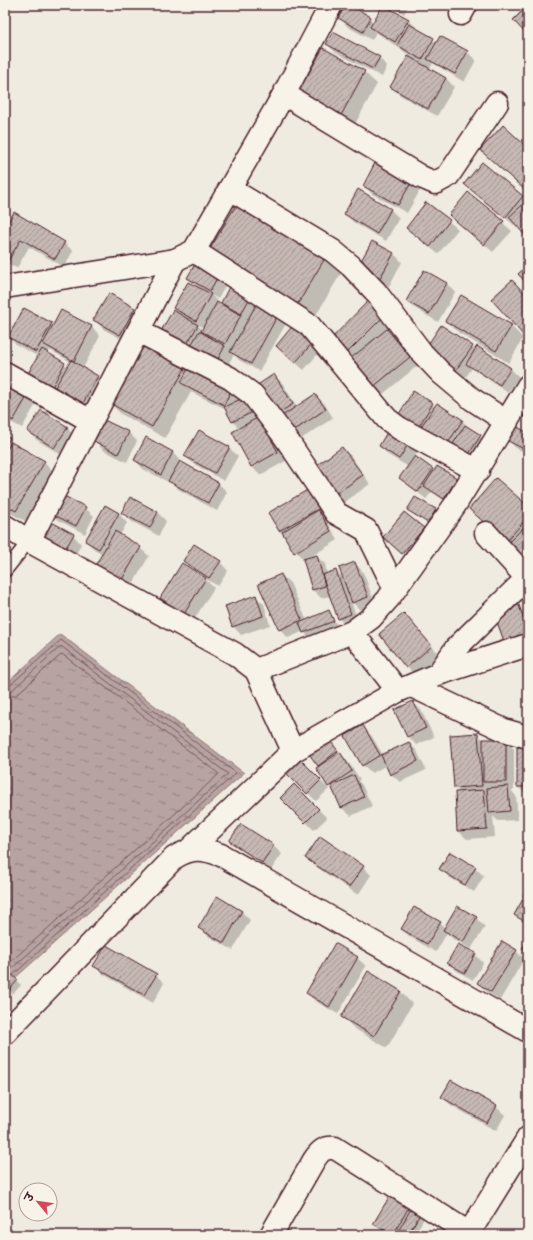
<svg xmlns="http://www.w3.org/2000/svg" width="533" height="1240" viewBox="0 0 533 1240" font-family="'Patrick Hand','Playpen Sans Deva',sans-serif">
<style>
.water{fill:url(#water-ripples);stroke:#8b6f72}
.shadow{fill:#0003;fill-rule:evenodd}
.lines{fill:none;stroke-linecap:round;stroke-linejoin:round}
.shore{stroke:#76545b;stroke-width:1}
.building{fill:url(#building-hatch);stroke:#4a1f2b}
.service-casing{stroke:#4a1f2b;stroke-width:15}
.minor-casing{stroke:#4a1f2b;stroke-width:25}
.tertiary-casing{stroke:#4a1f2b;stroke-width:25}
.service{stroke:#f7f3e8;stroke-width:12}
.minor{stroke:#f7f3e8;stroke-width:22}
.tertiary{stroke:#f7f3e8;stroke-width:22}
</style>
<defs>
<pattern id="water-ripples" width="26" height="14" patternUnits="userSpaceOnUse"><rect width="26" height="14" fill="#b7a4a2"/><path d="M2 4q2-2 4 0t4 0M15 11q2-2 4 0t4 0" fill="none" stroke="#978584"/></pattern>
<pattern id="building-hatch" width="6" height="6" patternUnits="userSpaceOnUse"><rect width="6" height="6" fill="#c6b8b3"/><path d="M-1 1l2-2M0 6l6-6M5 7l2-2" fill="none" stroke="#a39592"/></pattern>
</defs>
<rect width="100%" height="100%" fill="#f0ebe0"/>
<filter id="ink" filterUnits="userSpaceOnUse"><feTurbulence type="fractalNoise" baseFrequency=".025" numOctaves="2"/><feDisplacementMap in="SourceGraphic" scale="8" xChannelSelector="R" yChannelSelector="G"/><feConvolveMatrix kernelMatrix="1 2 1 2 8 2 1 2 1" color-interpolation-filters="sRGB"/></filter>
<g filter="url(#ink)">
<path class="water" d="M60,634L244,773L5,987V685Z"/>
<path class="shadow" d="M348,5L374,22L408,20L417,28L416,29L437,43L467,52L476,60L464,82L433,63L430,69L446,78L454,87L437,116L400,95L391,86L409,55L376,32L372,40L348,27L340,18Z
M389,5H409L404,14Z
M327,44L379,58L387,66L382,77L335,52Z
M364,72L377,84L350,133L309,110Z
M528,149V193L494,162Z
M413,178L422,187L407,213L372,194L364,185Z
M465,184L522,196L528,201V237L516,223L514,225Z
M358,191L391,210L399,218L386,241L353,222L345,213Z
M468,193L512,231L493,252L450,215Z
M426,203L458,229L438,254L407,228Z
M5,230L64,243L73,251L64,267L29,247L17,268L5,262Z
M328,254L343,270L312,322L224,270Z
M394,254L402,262L388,288L366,276Z
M198,260L228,281L218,299L211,295L219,303L227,308L222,303L233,283L287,322L259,371L239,360L234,354L222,376L191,360L180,314L174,308L198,287L188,278ZM199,325L204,328L203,330L198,326Z
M425,271L447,284L455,292L438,322L416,309L407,301Z
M109,295L135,309L143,318L129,343L103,329L95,320Z
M369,301L392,324L387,330L417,366L382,395L328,343Z
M24,309L54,326L62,311L92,327L100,336L83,368L97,377L106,385L90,412L37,383L39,357L17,345L9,337ZM50,350L71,362L68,367L48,354Z
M447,321L511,326L523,338L509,363L459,333Z
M314,340L322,349L304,370L277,346Z
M143,342L241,395L239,401L247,397L267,427L286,461L260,475L251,466L240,429L233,422L226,409L191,392L165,438L121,414L109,402Z
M472,347L510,368L519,377L508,393L472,368L465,378L435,357Z
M274,375L283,384L297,407L315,395L324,403L333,418L298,441L281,425Z
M5,383L27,396L36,404L22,428L5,419Z
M413,392L436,407L462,421L489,444L475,465L406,428Z
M105,421L129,433L137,441L127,462L103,450L95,441Z
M67,428L75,436L63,456L37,440L29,431Z
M391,429L419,449L414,457L434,472L437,467L457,479L465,488L453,506L432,492L426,499L400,478L409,467L388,455L380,446Z
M528,434V454L516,448L507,439Z
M5,437L17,447L44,462L56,474L29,523L5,510Z
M146,439L173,453L181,462L219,484L227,492L217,511L178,489L171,481L170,483L143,469L135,460Z
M229,448L238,456L224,481L194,464L185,456Z
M342,448L351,456L370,484L339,506L330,497Z
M309,491L328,516L325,518L338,540L310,557L316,556L325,564L327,574L336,571L344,580L355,563L363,572L376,606L361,611L351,601L358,622L347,626L338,618L331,596L321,598L313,590L304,561L280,531L270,513Z
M131,498L158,513L166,521L159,536L131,521L123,513Z
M105,506L119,514L127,523L120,535L140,548L149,556L130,589L104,574L103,554L94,549L86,541Z
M85,508L94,516L85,534L58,520L50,512Z
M528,508V567L508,544L470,509Z
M409,510H435L439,514L433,526Z
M423,529L431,538L411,561L384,537Z
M38,531L73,535L81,544L75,556L46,540Z
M185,561L220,562L228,571L218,586L204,578L214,588L193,621L169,606L161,598L195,572Z
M281,575L290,583L307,621L329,612L337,625L308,637L304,631L288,638L280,629Z
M255,596L264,604L270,625L241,635L233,626Z
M518,606L528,617V644L505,641L495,615Z
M404,614L439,655L415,675L407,667Z
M413,702L421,710L434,737L416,745L408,736Z
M363,727L371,735L383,755L409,743L417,751L426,770L400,782L391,774L387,765L372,773L363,765Z
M477,734L484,740H505L514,749V790H511L516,796L518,820L498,821L493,816L495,837L467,839L458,831L456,793H460L455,787Z
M326,736L348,762L360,779L358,781L362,785L372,806L351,816L342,808L319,765Z
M518,748H528V796L518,787Z
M298,759L329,789L316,801L286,771Z
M294,785L327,818L314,830L282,798Z
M230,841L273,846L282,854L271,870L239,849Z
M306,858L363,867L371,875L358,895L315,866Z
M475,868L484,876L474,892L449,877L441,869Z
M217,897L242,912L250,920L233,950L208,936L199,927Z
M476,918L485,927L471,949L453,939L447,933L436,952L410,937L402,929L440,923L445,928Z
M516,951L524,959L500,1000L487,992L478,983Z
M475,954L483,963L473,980L457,971L449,963Z
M357,958L366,966L338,1014L315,1001L307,993Z
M95,966L156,975L164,983L153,1003L103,974Z
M5,970L21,985L13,994L5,986Z
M400,991L412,1004L387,1048L355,1029L342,1017Z
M452,1081L496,1107L505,1115L496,1131L451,1105L442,1097Z
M391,1195L425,1217L414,1235H387L374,1224Z"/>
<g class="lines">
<path class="shore" d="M5,687L9,686L61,640L236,773L13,975
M5,692L12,690L61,646L228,774L9,971
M5,698L16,695L62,654L219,774L5,967"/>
</g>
<path class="building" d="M346,5H350L371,17L363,32L338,18Z
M383,5L409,19L395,42L370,27Z
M528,5V36L513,20Z
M409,24L434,38L422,60L397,45Z
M333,32L380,57L373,69L326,44Z
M440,36L468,51L455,74L427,59Z
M323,48L365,71L338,121L295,98Z
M408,56L446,78L428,109L390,87Z
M503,125L528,148V187L525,190L480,150Z
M378,157L414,178L398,205L363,186Z
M482,162L523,196L505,218L464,184Z
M358,189L391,209L377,234L344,214Z
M468,192L504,221L484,245L449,215Z
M239,200L328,253L296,307L207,254Z
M528,200V239L509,217Z
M426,202L450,220L430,247L406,228Z
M14,212L65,242L55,259L21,239L8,261L5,259V228Z
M372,241L394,253L379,280L357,268Z
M198,259L220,272L210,291L187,278Z
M528,265V285L518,274Z
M424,270L447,283L429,314L406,301Z
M512,280L528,297V334L525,337L491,299Z
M232,281L253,292L241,314L221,303Z
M188,282L211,294L196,321L173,308Z
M109,293L135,308L120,335L93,320Z
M461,295L512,325L496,351L445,321Z
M369,300L385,315L342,358L327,343Z
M258,301L279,313L251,364L230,352Z
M217,302L241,315L225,344L201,331Z
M24,308L52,323L36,352L8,337Z
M61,310L92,326L74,361L43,344Z
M173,310L198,325L182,353L157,338Z
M295,323L315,340L295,363L276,346Z
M441,325L473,346L456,370L425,349Z
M387,329L410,357L373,387L350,359Z
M199,331L225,346L213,368L187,353Z
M142,340L187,365L152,427L108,402Z
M477,346L511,368L500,385L466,364Z
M42,349L65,363L51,389L27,375Z
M71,360L98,376L82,405L54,389Z
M190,364L233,386L224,405L181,383Z
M274,374L293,404L272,417L253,388Z
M5,382L28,395L13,421L5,416Z
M413,391L433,403L416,431L396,419Z
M315,394L326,409L289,434L279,418Z
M247,396L255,411L232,422L224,407Z
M437,403L463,420L446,446L420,428Z
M41,410L68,427L54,448L27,431Z
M259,417L278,452L251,467L232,432Z
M104,420L129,432L118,454L94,441Z
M465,425L481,435L467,457L451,447Z
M514,425L528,433V451L506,440Z
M390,427L411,440L399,459L379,446Z
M199,430L230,447L215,473L184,456Z
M5,435L10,438L5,447Z
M146,437L173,452L161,475L134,460Z
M11,442L45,461L16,511L5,505V453Z
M342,447L363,475L330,498L310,470Z
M415,456L433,469L418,492L399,478Z
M180,461L219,483L208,503L168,481Z
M437,466L457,478L444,499L424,486Z
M496,478L528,506V517L506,542L469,509Z
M309,489L320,508L279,531L268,513Z
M58,493L86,507L76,526L48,512Z
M130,497L158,512L150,528L121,513Z
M415,497L436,509L428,523L407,510Z
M105,505L119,513L99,549L85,541Z
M318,510L331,531L294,553L282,532Z
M404,512L424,528L402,554L383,537Z
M44,518L74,534L66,548L37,532Z
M528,523V560L524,564L505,546Z
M115,531L141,547L121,581L95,566Z
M194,544L221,561L209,578L183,561Z
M317,555L325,586L312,590L303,559Z
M355,562L368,597L352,603L339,568Z
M182,563L206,578L184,614L160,598Z
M336,570L351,614L338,619L322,575Z
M281,574L302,620L279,630L258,584Z
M256,595L263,616L232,627L225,606Z
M519,605L528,632L504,641L494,614Z
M329,610L334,621L303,633L299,623Z
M404,613L432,646L406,668L379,634Z
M413,701L426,728L407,737L394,710Z
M363,725L380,755L362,766L345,736Z
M478,733L482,786L454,788L450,735Z
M326,735L338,751L318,766L306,750Z
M483,739H506V782H483Z
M409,742L418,761L390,775L381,755Z
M517,747H528V787H517Z
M340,752L352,771L328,787L316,768Z
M298,757L321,780L307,794L284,771Z
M354,775L364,797L341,808L331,786Z
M294,784L319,809L305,823L280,798Z
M508,786L510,811L489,813L487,788Z
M484,790L487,829L457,831L455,792Z
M241,824L274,845L262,863L229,841Z
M320,836L364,866L349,887L305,858Z
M450,852L476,867L465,885L439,869Z
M528,888V899L523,896Z
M217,896L242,911L224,943L198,928Z
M523,899L528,902V924L514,915Z
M457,906L477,917L463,942L443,930Z
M414,907L441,922L427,944L401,929Z
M528,939V952L522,949Z
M502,941L517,950L491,992L477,983Z
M335,943L358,957L329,1007L306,993Z
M458,944L476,953L465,973L447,963Z
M106,945L157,974L144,995L93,966Z
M5,969L18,980L9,990L5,987Z
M368,971L401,991L374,1036L341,1017Z
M451,1080L497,1106L487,1123L441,1097Z
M391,1194L410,1205L393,1235L373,1224Z
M412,1207L421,1212L408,1235H396Z"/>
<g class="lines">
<defs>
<path id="service" d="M5,571L29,541"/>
<path id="minor" d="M461,14L466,5
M284,94L421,177L435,183L448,176L497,103
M230,189L333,251L351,266L375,291L422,353L441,373L472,399L507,422
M194,251L309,325L387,419L399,428L478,471
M138,331L230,378L253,395L285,437L336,513L366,530L395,589
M5,373L91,421
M5,526L29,541L235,654L256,670L293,751
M486,533L527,578
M29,541L175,260
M352,632L398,691
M256,670L352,632L371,618L388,599L455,505L528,386
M438,674L456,648L528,577
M412,686L504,730L528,737
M189,850L293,751L398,691L438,674L528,645
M5,1033L174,858C191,847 202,848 221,855L528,1031
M469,1233L528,1138
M271,1235L314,1160C320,1151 324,1147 335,1148L472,1235"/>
<path id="tertiary" d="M5,287L175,260L194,251L284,94L331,5"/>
</defs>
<use href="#service" class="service-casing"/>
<use href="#minor" class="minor-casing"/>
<use href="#tertiary" class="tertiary-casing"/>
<use href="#service" class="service"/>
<use href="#minor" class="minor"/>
<use href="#tertiary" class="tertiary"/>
</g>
</g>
<rect width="533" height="1240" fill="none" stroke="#f7f3e8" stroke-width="20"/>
<rect x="10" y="10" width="513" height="1220" fill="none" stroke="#4a1f2b" stroke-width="1.5" filter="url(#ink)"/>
<g transform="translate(38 1202) rotate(299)"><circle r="19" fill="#f7f3e8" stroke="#b29e9c"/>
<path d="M0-3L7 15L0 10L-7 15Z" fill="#d1495b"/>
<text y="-6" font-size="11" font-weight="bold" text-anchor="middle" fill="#4a1f2b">उ</text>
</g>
</svg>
